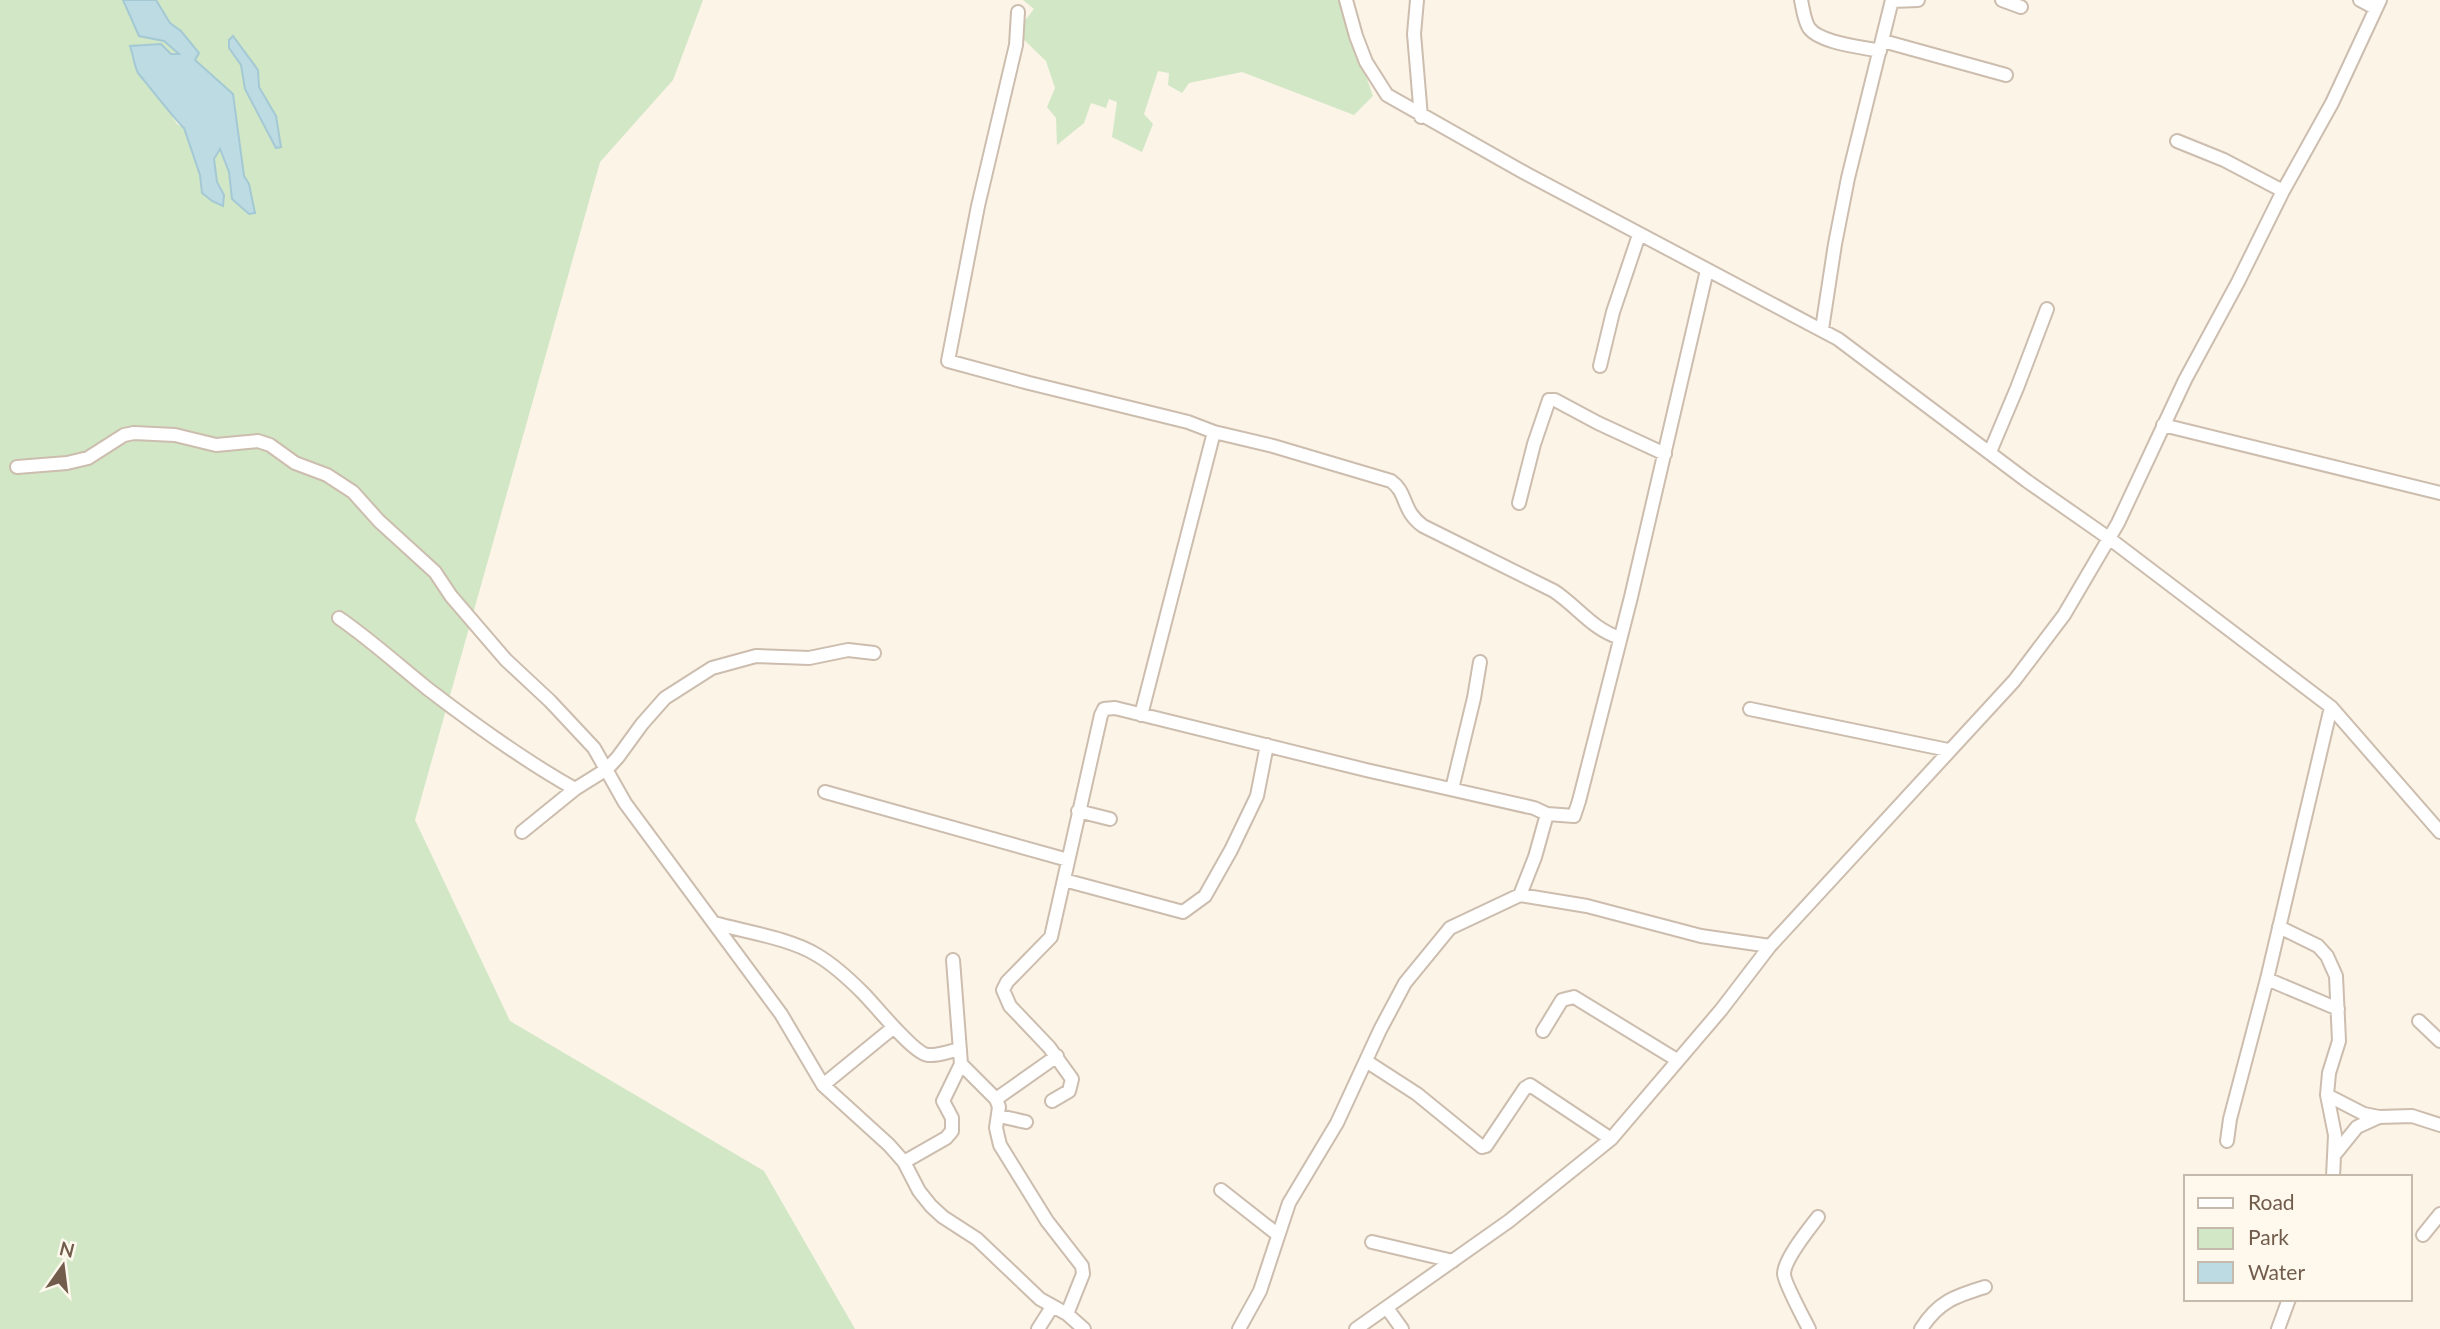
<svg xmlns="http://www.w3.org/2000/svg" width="2440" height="1329" viewBox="0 0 2440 1329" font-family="Lato,sans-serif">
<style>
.green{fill:#d1e7c6;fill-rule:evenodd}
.water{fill:#bddbe3;stroke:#a4c9d4;stroke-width:2}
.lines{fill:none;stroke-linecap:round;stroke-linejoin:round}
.street-casing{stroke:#ccbdae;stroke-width:16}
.street{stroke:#fff;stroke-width:12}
</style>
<rect width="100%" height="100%" fill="#fbf4e7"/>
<path class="green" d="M0,0H123L139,36L164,41L180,55L171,54L154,44L130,47L134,56L177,124L184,128L200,175L202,193L224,195C216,180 210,165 219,149L229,172L232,199L243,207C250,195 252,189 244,176L233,94L194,59L181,31L170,23L156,0H703L673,80L600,162L415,820L510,1021L764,1171L855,1329H0ZM233,36L258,70L259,87L276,116L280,147L276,148L245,89L241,65L229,48Z
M1023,0H1339L1373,96L1354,115L1242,72L1189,83L1182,93L1168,85L1169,73L1158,71L1144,114L1153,124L1142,152L1112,137L1117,102L1109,99L1106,108L1091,103L1084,123L1057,145L1056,118L1047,107L1055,88L1046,61L1016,32L1034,9Z"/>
<path class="water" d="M123,0H156L170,23L181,31L199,53L195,60L233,94L244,176L249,184L255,213L249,214L232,199L229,172L220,149L214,159L217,182L224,195L223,206L212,201L202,193L200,175L184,128C180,126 143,79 138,73C134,65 133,54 130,46L161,44L171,54H179L164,41L139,36Z
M233,36L258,70L259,87L276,116L281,147L276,148L245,89L241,65L229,48V40Z"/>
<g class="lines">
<defs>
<path id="street" d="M1346,0L1356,36L1366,62L1387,95L1525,173L1838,339L2027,481L2110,539L2331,707L2440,832
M1417,0L1414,34L1421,117
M1801,0C1803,9 1804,20 1809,28C1820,43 1862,47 1880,51
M2002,0L2021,7
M2360,0L2375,8
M1892,1L1918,0
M1018,12L1016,45L978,206L948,361L1029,383L1188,422L1214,432L1141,715
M1883,41L2006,75
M2177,141L2224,160L2283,191
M1822,329L1835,244L1848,178L1892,0
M1600,366L1613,312L1639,235
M2163,425L2440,493
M1214,432L1273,446L1391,481C1408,493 1401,510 1423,526L1554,591C1578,607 1592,629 1620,638
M1990,452L2017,388L2047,309
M17,467L67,463L88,458L124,435L134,433L175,435L216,445L258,441L270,445L295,463L327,475L353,492L379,521L435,572L451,596L506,660L550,701L594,748L625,803L781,1014L823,1085L889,1145L904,1162L919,1191L931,1206L943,1217L977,1239L1040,1299L1067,1314L1084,1329
M1519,503L1534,444L1549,400H1555L1598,423L1665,454
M339,618C371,640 398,665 428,689C475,725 523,760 575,789
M1750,709L1948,750
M1452,789L1474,698L1480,662
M825,792L1068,860
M1078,811L1110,819
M1547,814L1574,816L1579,801L1631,597L1707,270
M522,832L575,789L607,769L618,757L642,724L665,698L712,668L756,656L809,658L848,650L874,653
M1064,880L1183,912L1205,896L1231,850L1257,796L1267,745
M1520,895L1587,906L1701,936L1770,946
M714,923C746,932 789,938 817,955C834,965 849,979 863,993C875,1005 914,1054 928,1055C938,1056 950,1051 960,1049
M2279,927L2318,946L2327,956L2336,976L2339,1041L2329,1073L2327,1095L2335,1135L2333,1177
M953,960L961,1064L996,1099L999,1107L996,1128L1000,1145L1047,1221L1082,1266L1083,1274L1067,1314
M2267,979L2338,1009
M2419,1021L2440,1041
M1543,1031L1562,1000L1574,997L1677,1060
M1366,1061L1417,1094L1482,1147L1486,1146L1525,1088L1530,1085L1611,1139
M823,1085L894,1027
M2327,1095L2364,1114L2379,1117L2412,1116L2440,1125
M996,1099L1057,1056
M1052,1101L1069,1091L1072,1079L1049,1047L1010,1006L1003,990L1007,982L1051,937L1101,715L1104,709L1115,708L1366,770L1534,808L1547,814L1535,857L1520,895L1450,928L1405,983L1380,1030L1337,1123L1289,1203L1260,1291L1239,1329
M999,1116L1026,1122
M2227,1141L2230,1119L2267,979L2331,707
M2336,1153L2357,1127L2379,1117
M904,1162L946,1138L952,1131V1118L943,1101L961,1064
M1221,1190L1277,1234
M2423,1235L2440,1214
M1372,1242L1453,1261
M1387,1308L1402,1329
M1038,1329L1052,1307
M1356,1329L1509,1221L1611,1139L1721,1010L1770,946L2014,681L2064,615L2118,523L2185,380L2238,282L2283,191L2332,103L2380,0
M1809,1329C1804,1319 1784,1282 1784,1274C1784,1259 1809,1229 1818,1217
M1921,1329C1938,1302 1955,1296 1985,1287
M2278,1329L2289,1299"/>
</defs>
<use href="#street" class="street-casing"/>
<use href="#street" class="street"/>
</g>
<rect x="2184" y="1175" width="228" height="126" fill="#fef8ed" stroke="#c6baad" stroke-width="2"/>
<rect x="2198" y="1198" width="35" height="10" fill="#ffffff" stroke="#c6baad" stroke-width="2"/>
<text x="2248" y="1210" font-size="21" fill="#725d4d">Road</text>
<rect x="2198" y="1228" width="35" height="21" fill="#d1e7c6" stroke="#c6baad" stroke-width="2"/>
<text x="2248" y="1245" font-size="21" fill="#725d4d">Park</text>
<rect x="2198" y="1262" width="35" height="21" fill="#bddbe3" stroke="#c6baad" stroke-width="2"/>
<text x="2248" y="1280" font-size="21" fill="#725d4d">Water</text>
<g transform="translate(63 1266) rotate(14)" stroke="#fef8ed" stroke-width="5" paint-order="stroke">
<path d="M0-5L12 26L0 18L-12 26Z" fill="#725d4d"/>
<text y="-10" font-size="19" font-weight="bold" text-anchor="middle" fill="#725d4d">N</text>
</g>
</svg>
